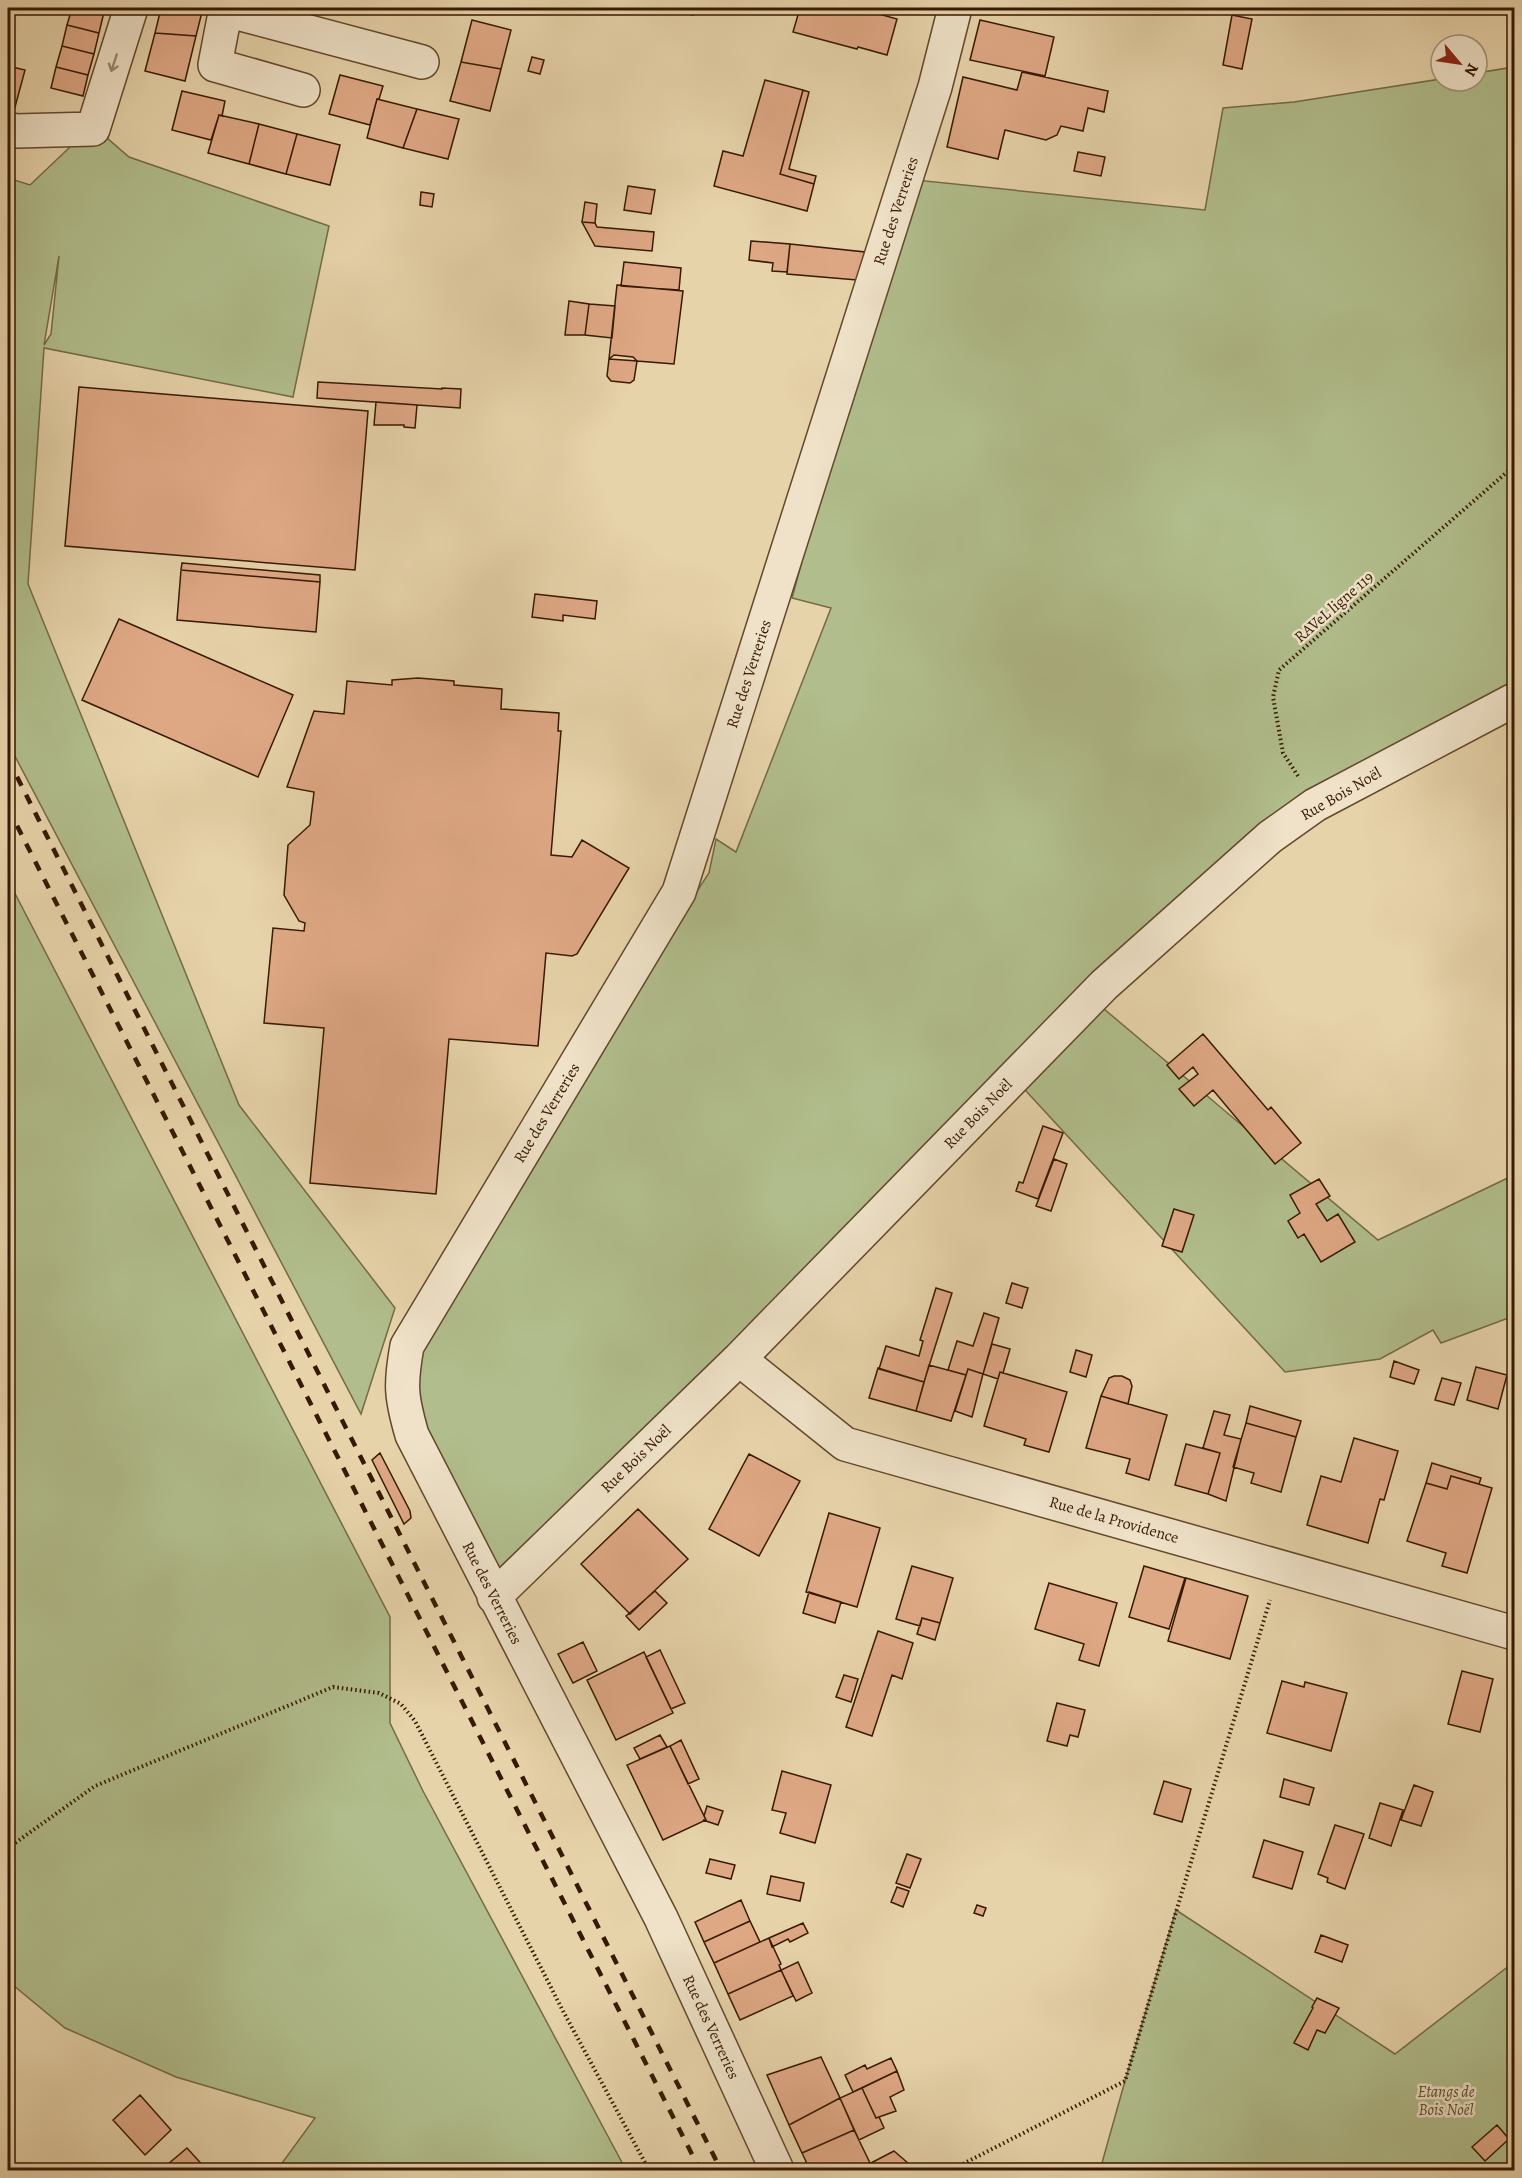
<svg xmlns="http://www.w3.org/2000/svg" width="1522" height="2178" viewBox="0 0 1522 2178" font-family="Alegreya,serif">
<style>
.green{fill:#b1bd8c;stroke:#746b46;stroke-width:1.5;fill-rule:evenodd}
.building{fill:#dfa885;stroke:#371901;stroke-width:1.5}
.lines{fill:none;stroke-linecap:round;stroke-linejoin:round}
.street-casing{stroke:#63482b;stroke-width:36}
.path{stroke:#371901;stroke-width:4;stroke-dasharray:1.5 3;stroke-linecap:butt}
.street{stroke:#efe2c8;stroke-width:33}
.rail{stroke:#371901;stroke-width:4.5;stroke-dasharray:10 10;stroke-linecap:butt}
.oneway{stroke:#9c886e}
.labels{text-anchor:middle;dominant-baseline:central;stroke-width:5;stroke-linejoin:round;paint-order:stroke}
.street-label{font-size:16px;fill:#371901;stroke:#efe2c8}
.park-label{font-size:16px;font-style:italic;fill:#5c4a2b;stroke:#efe2c8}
</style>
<rect width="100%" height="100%" fill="#e7d3aa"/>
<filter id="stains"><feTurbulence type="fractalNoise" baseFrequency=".00333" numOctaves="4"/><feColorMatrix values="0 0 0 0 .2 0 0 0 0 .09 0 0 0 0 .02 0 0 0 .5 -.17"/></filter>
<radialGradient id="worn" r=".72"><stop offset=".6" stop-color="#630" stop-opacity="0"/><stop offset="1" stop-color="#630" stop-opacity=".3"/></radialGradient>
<path class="green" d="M1514,67V700L1315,805L1091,998L1378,1240L1514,1175V1316L1441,1343L1433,1330L1380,1359L1285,1372L1014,1078L494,1597L402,1375L498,1195L709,873L716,839L736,852L831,608L792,598L906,179L1205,210L1223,108L1294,102L1441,79V81H1477V73Z
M71,133L107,138L129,157L329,226L293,397L44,348L28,584L239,1105L395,1308L361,1414L8,743V178L30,185L69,148ZM59,256L51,334L44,345Z
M8,880L390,1617V1723L423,1791L626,2170H277L315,2118L176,2077L65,2028L8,1981Z
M1176,1910L1395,2054L1514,1962V2170H1100L1125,2081Z"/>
<path class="building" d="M72,8H85L104,12L99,33L67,25Z
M161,8H203L196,36L155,33Z
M665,8H695L693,15Z
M800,8H869L868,11L897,19L887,55L858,47L857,49L793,32Z
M1232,15L1252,19L1242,69L1223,65Z
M472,20L511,30L501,69L461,62Z
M980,20L1054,37L1045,76L970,60Z
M67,25L99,33L94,54L62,46Z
M155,33L196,36L185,81L145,71Z
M62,46L94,54L88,75L56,67Z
M532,57L544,60L540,74L528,71Z
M461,62L501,69L490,111L450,101Z
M8,66L25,70L15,107L8,105Z
M56,67L88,75L83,96L51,88Z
M1022,72L1108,91L1104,112L1088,108L1083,131L1061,126L1057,135L1046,140L1005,130L998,159L947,147L963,77L1017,90Z
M340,75L383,86L379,99H377L370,125L329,114Z
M765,80L803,90L780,174L814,184L807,211L714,186L723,151L743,156Z
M803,90L809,92L789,169L816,176L814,184L780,174Z
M182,91L225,101L222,116L219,115L211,140L172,130Z
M377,99L417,109L403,148L367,138Z
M417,109L459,119L448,159L403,148Z
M219,115L259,124L249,164L208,153Z
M259,124L297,134L286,174L249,164Z
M297,134L340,145L330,185L286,174Z
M1078,152L1105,157L1101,176L1074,171Z
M628,186L655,190L651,214L624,210Z
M421,192L434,194L432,207L420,205Z
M585,202L597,204L595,223L582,222Z
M582,222L595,223L597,227L654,232L652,251L595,246Z
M751,241L790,244L787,272L772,271L773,263L749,260Z
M790,244L865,252L857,280L787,274Z
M624,262L681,268L679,290L621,286Z
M617,285L683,291L674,364L637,361L633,357L614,355L609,359Z
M569,301L589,304L585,335H565Z
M589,304L615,306L612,338L585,335Z
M609,359L637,361L634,380L630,383L611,381L607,376Z
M318,382L442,389V388L461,389L460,408L317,398Z
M79,387L368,411L355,570L65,546Z
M376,402L417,405L415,428L404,427V425H374Z
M182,563L320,575V582L181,570Z
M181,570L320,582L316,632L177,620Z
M535,594L597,601L595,619L563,615V621L532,617Z
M119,619L293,695L258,777L82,700Z
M418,678L454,681V685L502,689L501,709L559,713L558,731H561L551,855L572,857L582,840L629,868L577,954L572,956L546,953L538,1046L449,1039L436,1194L310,1183L324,1028L264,1023L273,928L304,931L305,923L299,921L284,895L288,845L310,825L314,792L287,787L314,711L344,714L347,681L392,685V680Z
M1203,1034L1268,1110L1271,1107L1301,1143L1275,1164L1213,1090L1194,1106L1179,1089L1198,1074L1193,1067L1179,1079L1167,1065Z
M1043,1126L1063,1133L1038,1199L1016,1191L1019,1182L1023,1183Z
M1054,1159L1067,1164L1051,1211L1036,1206Z
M1319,1179L1330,1196L1316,1204L1327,1221L1338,1214L1355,1242L1321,1262L1304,1234L1298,1238L1288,1221L1300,1213L1290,1195Z
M1174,1209L1194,1215L1182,1252L1162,1246Z
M1012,1283L1028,1288L1022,1308L1006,1303Z
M936,1288L952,1293L924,1382L879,1369L886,1346L919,1356L923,1341L920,1340Z
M984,1313L999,1318L983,1374L968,1369L966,1375L948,1370L957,1341L973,1346Z
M992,1344L1010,1349L1003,1373L1000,1372L998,1379L983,1374Z
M1076,1350L1092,1355L1086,1377L1070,1372Z
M1394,1361L1419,1370L1414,1384L1390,1377Z
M929,1365L966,1375L951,1421L916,1411Z
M1476,1367L1507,1375L1498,1409L1467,1400Z
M878,1368L924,1382L916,1411L869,1398Z
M968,1369L983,1374L972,1417L955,1411Z
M1000,1372L1067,1392L1049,1452L1024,1445L1026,1439L984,1426Z
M1114,1376H1122L1130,1380L1132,1386L1128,1404L1101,1396L1109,1378Z
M1442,1378L1461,1383L1454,1405L1435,1400Z
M1101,1396L1167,1415L1149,1480L1126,1473L1130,1459L1086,1448Z
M1250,1406L1301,1421L1296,1437L1246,1423Z
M1214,1411L1230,1415L1224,1435L1241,1439L1226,1501L1208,1494L1220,1453L1203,1448Z
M1246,1423L1296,1437L1281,1492L1251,1483L1254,1473L1233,1467Z
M1354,1438L1398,1451L1384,1500L1380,1499L1368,1543L1307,1525L1321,1476L1341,1482Z
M1186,1444L1220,1453L1208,1494L1175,1485Z
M380,1453L410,1511L411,1518L404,1524L372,1460Z
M749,1454L800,1481L759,1556L709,1529Z
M1432,1463L1481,1478L1479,1484L1451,1476L1447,1489L1426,1483Z
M1451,1476L1492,1488L1467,1573L1442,1566L1446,1553L1407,1541L1426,1483L1447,1489Z
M638,1509L688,1559L630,1614L581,1564Z
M829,1513L880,1528L857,1607L806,1592Z
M912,1566L953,1578L940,1623L922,1618L920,1626L896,1619Z
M1144,1566L1185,1578L1169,1629L1129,1617Z
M1186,1578L1248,1596L1230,1659L1168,1641Z
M1049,1583L1117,1603L1099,1666L1079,1660L1084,1644L1035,1629Z
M655,1591L667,1603L639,1630L626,1616Z
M809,1592L841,1602L835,1623L803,1613Z
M922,1618L940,1623L935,1640L917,1634Z
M878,1631L913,1643L902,1679L892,1675L872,1736L846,1727Z
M583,1642L597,1671L573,1683L558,1654Z
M660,1650L685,1703L671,1709L646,1657Z
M644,1652L673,1713L616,1740L587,1680Z
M1462,1671L1493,1679L1480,1732L1448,1724Z
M844,1675L858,1679L851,1702L836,1697Z
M1282,1681L1304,1687L1305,1682L1347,1693L1331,1751L1267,1733Z
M1057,1703L1085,1710L1078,1737L1070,1735L1067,1746L1047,1741Z
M660,1735L667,1747L640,1759L634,1748Z
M681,1740L699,1779L688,1784L670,1746Z
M670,1746L706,1820L663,1840L627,1765Z
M782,1771L831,1785L815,1843L780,1833L786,1813L772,1810Z
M1284,1779L1314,1788L1309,1805L1280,1797Z
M1164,1781L1191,1789L1182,1822L1154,1814Z
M1414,1785L1433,1792L1421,1826L1401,1820Z
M1380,1803L1403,1810L1391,1846L1369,1838Z
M707,1806L723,1811L718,1825L703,1820H706L704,1816Z
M1335,1825L1364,1834L1345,1889L1327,1882L1328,1878L1318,1874Z
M1264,1840L1303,1852L1292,1889L1253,1877Z
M907,1854L921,1859L910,1888L896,1883Z
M710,1859L735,1865L731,1879L706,1873Z
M771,1876L804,1883L800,1901L767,1894Z
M897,1887L909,1891L903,1907L891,1902Z
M741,1900L750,1921L704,1942L695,1922Z
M977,1905L986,1908L983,1916L974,1913Z
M750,1921L760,1942L714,1963L704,1942Z
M803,1923L808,1933L790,1942L788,1939L772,1947L769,1938Z
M1321,1935L1348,1945L1342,1962L1315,1952Z
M769,1938L781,1964L779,1965L781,1970L728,1994L714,1963Z
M798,1962L812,1993L796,2001L781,1970Z
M781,1970L793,1996L740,2020L728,1994Z
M1317,1998L1339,2008L1325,2033L1317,2030L1308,2050L1294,2043L1313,2008L1312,2007Z
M821,2057L840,2098L789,2125L767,2075Z
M891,2058L897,2071L853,2092L845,2075L865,2065L867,2069Z
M897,2071L904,2090L890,2097L896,2111L876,2118L862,2088Z
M862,2088L876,2118L879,2117L884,2128L859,2140L840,2098Z
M140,2095L171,2130L145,2155L113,2120Z
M840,2098L854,2130L802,2153L789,2125Z
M1497,2125L1509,2139L1485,2161L1472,2147Z
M854,2130L870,2163L854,2170H810L802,2153Z
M187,2148L207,2170H161Z
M894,2151L916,2170H873L871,2163Z
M870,2163L873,2170H854Z"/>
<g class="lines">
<defs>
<path id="street" d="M226,8L215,65L303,90
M226,10L422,62
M8,129L16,131L93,129L131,8
M739,1359L845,1444L1514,1633
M494,1597L739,1359L1104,985L1270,837L1315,805L1514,700
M777,2170L661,1918L412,1435C401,1397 400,1385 407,1346L679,892L935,87L955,8"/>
</defs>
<use href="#street" class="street-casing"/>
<path class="path" d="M1298,776L1283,753L1273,697L1279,670L1514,466
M8,1848L95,1786L333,1687L379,1693L401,1704L415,1721L563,2011L649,2170
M951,2170L1125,2081L1270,1600"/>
<use href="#street" class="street"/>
<path class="rail" d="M8,759L721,2170
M8,808L700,2170"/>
</g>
<defs><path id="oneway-shaft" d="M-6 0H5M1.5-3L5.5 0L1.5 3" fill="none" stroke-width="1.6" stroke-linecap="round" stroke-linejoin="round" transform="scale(1.5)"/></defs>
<use class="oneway" href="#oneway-shaft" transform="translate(114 63) rotate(108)"/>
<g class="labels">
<g class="street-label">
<text transform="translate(896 211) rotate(-72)">Rue des Verreries</text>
<text transform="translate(1334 607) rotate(-41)">RAVeL ligne 119</text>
<text transform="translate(749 674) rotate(-72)">Rue des Verreries</text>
<text transform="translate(1341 794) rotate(-30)">Rue Bois Noël</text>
<text transform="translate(547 1113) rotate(-59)">Rue des Verreries</text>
<text transform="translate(978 1114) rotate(-46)">Rue Bois Noël</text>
<text transform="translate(636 1459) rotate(-44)">Rue Bois Noël</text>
<text transform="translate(1114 1520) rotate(16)">Rue de la Providence</text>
<text transform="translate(492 1593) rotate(63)">Rue des Verreries</text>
<text transform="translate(711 2027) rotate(65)">Rue des Verreries</text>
</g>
<g class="park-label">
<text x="1446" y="2092">Etangs de<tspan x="1446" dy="18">Bois Noël</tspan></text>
</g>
</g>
<rect width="1522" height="2178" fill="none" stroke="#e7d3aa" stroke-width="30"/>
<rect x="9" y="9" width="1504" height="2160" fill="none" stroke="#371901" stroke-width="3"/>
<rect x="15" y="15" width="1492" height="2148" fill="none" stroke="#371901" stroke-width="1.5"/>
<g transform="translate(1459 63) rotate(119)"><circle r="28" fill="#efe2c8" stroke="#a59278" stroke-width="1.5"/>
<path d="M0-4.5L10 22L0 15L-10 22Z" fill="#8f2418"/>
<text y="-9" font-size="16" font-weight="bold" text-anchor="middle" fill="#371901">N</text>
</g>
<rect width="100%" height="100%" filter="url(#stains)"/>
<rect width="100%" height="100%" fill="url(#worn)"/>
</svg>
